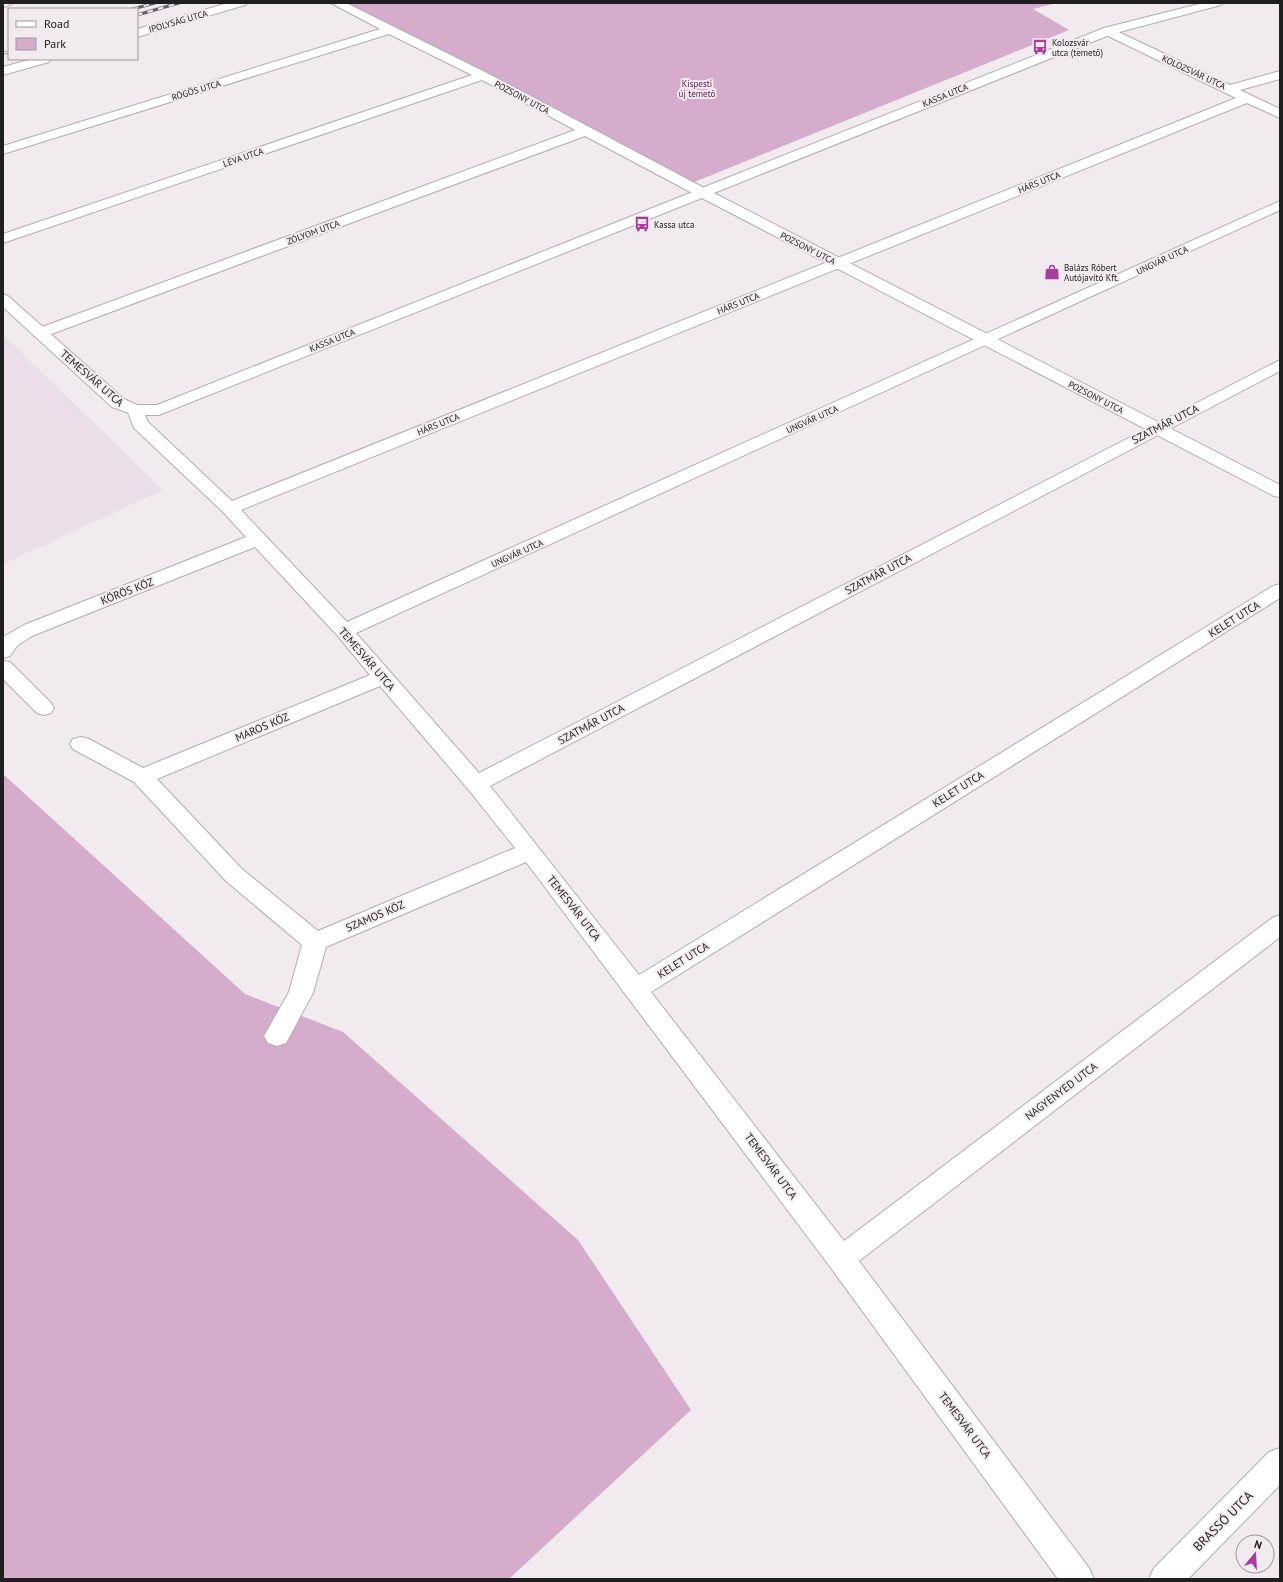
<svg xmlns="http://www.w3.org/2000/svg" width="1283" height="1582" viewBox="0 0 1283 1582" font-family="'PT Sans',sans-serif">
<style>
.built{fill:#ecdee9}
.green{fill:#d6accd}
.lines{fill:none;stroke-linecap:round;stroke-linejoin:round}
.minor-casing{stroke:#b3acb1;stroke-width:2}
.tertiary-casing{stroke:#b3acb1;stroke-width:2}
.minor{fill:#fff;fill-rule:evenodd}
.tertiary{fill:#fff;fill-rule:evenodd}
.rail-casing{stroke:#676467;stroke-width:3}
.rail{stroke:#f1eaef;stroke-width:2;stroke-dasharray:5.5;stroke-linecap:butt}
.labels{text-anchor:middle;dominant-baseline:central;stroke-width:4;stroke-linejoin:round;paint-order:stroke}
.far-street-label{font-size:9px;fill:#201e20;stroke:#f1eaef}
.far-poi-label{font-size:9px;fill:#201e20;stroke:#f1eaef;text-anchor:start}
.far-park-label{font-size:9px;fill:#63175a;stroke:#f1eaef}
.street-label{font-size:11px;fill:#201e20;stroke:#f1eaef}
.near-street-label{font-size:13px;fill:#201e20;stroke:#f1eaef}
</style>
<rect width="100%" height="100%" fill="#f1eaef"/>
<path class="built" d="M170,3H187L137,17V12Z
M3,335L163,490L3,564Z"/>
<path class="green" d="M333,3H1057L1033,9L1069,30L692,183Z
M3,774L245,994L343,1032L578,1240L691,1410L509,1579H3Z"/>
<g class="lines">
<defs>
<path id="minor" d="M3,3H12L10,5L3,7Z
M228,3H247L245,5L137,37V29Z
M331,3H346L487,73L706,189L708,192L706,195H696L585,136L46,336H34L32,333L34,330L575,130L482,80L3,243V234L472,75L389,34L3,154V146L380,29Z
M1108,27L1230,85L1280,71V79L1240,90L1280,109V118L1247,103L241,510L347,622L1280,201V210L356,633L479,773L1280,360V371L490,786L639,975L1273,586L1280,584V598L651,992L844,1241L1272,918L1280,915V937L859,1261L1089,1568L1094,1579H1058L831,1268L526,862L326,947L313,993L286,1043L277,1046L268,1043L264,1036L289,992L302,945L226,881L134,782L73,749L70,744L73,739L81,737L89,739L143,768L370,675L337,635L255,547L32,636L17,646L10,656L3,658V637L24,625L246,537L223,512L134,428L127,410L129,406L135,405L141,406L148,422L232,501L1236,98L1104,34L1102,31L1104,28ZM380,686L468,789L515,848L318,931L242,869L157,779Z
M32,59H51L49,62L3,75V67Z
M3,661L10,662L51,703L54,708L51,713L44,715L37,713L3,679Z
M1280,1448V1485L1188,1579H1149L1154,1568L1269,1452Z"/>
<path id="tertiary" d="M1203,3H1223L1221,5L1112,34L714,193L1280,485V497L1274,496L702,198L159,415H135L112,407L3,307V294L8,296L124,399L137,405H157L695,191L696,189L702,188L1104,28Z"/>
</defs>
<use href="#minor" class="minor-casing"/>
<use href="#tertiary" class="tertiary-casing"/>
<use href="#minor" class="minor"/>
<use href="#tertiary" class="tertiary"/>
<defs>
<path id="rail" d="M133,9L155,3
M137,15L179,3
M3,53L9,52"/>
</defs>
<use href="#rail" class="rail-casing"/>
<use href="#rail" class="rail"/>
</g>
<defs>
<symbol id="bus-bare" viewBox="-9 -9 18 18"><path d="M-5-6H5V4H4V6H2V4H-2V6H-4V4H-5ZM-3.5-4V0h7V-4ZM-3.5 1.2v1.5H-2V1.2ZM2 1.2v1.5H3.5V1.2Z" fill="#aa3d9b" stroke="#f1eaef" stroke-width="2.5" paint-order="stroke"/></symbol>
<symbol id="shop-bare" viewBox="-9 -9 18 18"><path d="M-5-2.5h2.3a2.7 3.5 0 0 1 5.4 0H5L5.5 6h-11ZM-1.5-2.5h3a1.5 2.3 0 0 0-3 0Z" fill="#aa3d9b" stroke="#f1eaef" stroke-width="2.5" paint-order="stroke"/></symbol>
</defs>
<g fill-rule="evenodd">
<use href="#bus-bare" x="1029" y="36" width="22" height="22"/>
<use href="#bus-bare" x="631" y="213" width="22" height="22"/>
<use href="#shop-bare" x="1041" y="261" width="22" height="22"/>
</g>
<g class="labels">
<g class="far-street-label">
<text transform="translate(178 21) rotate(-16)">IPOLYSÁG UTCA</text>
<text transform="translate(1194 72) rotate(25)">KOLOZSVÁR UTCA</text>
<text transform="translate(196 90) rotate(-17)">RÖGÖS UTCA</text>
<text transform="translate(945 95) rotate(-22)">KASSA UTCA</text>
<text transform="translate(522 97) rotate(28)">POZSONY UTCA</text>
<text transform="translate(243 157) rotate(-19)">LÉVA UTCA</text>
<text transform="translate(1039 182) rotate(-22)">HÁRS UTCA</text>
<text transform="translate(313 232) rotate(-20)">ZÓLYOM UTCA</text>
<text transform="translate(808 248) rotate(27)">POZSONY UTCA</text>
<text transform="translate(1162 260) rotate(-25)">UNGVÁR UTCA</text>
<text transform="translate(738 303) rotate(-22)">HÁRS UTCA</text>
<text transform="translate(332 340) rotate(-22)">KASSA UTCA</text>
<text transform="translate(1096 397) rotate(27)">POZSONY UTCA</text>
<text transform="translate(812 419) rotate(-24)">UNGVÁR UTCA</text>
<text transform="translate(438 424) rotate(-22)">HÁRS UTCA</text>
<text transform="translate(517 553) rotate(-24)">UNGVÁR UTCA</text>
</g>
<g class="far-poi-label">
<text x="1052" y="42">Kolozsvár<tspan x="1052" dy="10">utca (temető)</tspan></text>
<text x="654" y="224">Kassa utca</text>
<text x="1064" y="267">Balázs Róbert<tspan x="1064" dy="10">Autójavító Kft.</tspan></text>
</g>
<g class="far-park-label">
<text x="697" y="83">Kispesti<tspan x="697" dy="10">új temető</tspan></text>
</g>
<g class="street-label">
<text transform="translate(92 378) rotate(41)">TEMESVÁR UTCA</text>
<text transform="translate(1165 424) rotate(-27)">SZATMÁR UTCA</text>
<text transform="translate(878 574) rotate(-28)">SZATMÁR UTCA</text>
<text transform="translate(127 591) rotate(-21)">KÖRÖS KÖZ</text>
<text transform="translate(1234 619) rotate(-32)">KELET UTCA</text>
<text transform="translate(367 659) rotate(49)">TEMESVÁR UTCA</text>
<text transform="translate(591 724) rotate(-28)">SZATMÁR UTCA</text>
<text transform="translate(262 727) rotate(-23)">MAROS KÖZ</text>
<text transform="translate(958 789) rotate(-32)">KELET UTCA</text>
<text transform="translate(574 908) rotate(52)">TEMESVÁR UTCA</text>
<text transform="translate(375 916) rotate(-23)">SZAMOS KÖZ</text>
<text transform="translate(683 960) rotate(-32)">KELET UTCA</text>
<text transform="translate(1061 1091) rotate(-37)">NAGYENYED UTCA</text>
<text transform="translate(771 1166) rotate(53)">TEMESVÁR UTCA</text>
<text transform="translate(965 1425) rotate(53)">TEMESVÁR UTCA</text>
</g>
<g class="near-street-label">
<text transform="translate(1223 1521) rotate(-45)">BRASSÓ UTCA</text>
</g>
</g>
<rect width="1283" height="1582" fill="none" stroke="#201e20" stroke-width="8"/>
<rect x="8" y="8" width="130" height="52" fill="#f1eaef" stroke="#9d989c"/>
<rect x="16" y="21" width="20" height="6" fill="#ffffff" stroke="#9d989c"/>
<text x="44" y="28" font-size="12" fill="#201e20">Road</text>
<rect x="16" y="38" width="20" height="12" fill="#d6accd" stroke="#9d989c"/>
<text x="44" y="48" font-size="12" fill="#201e20">Park</text>
<g transform="translate(1255 1554) rotate(18)"><circle r="19" fill="#f1eaef" stroke="#9d989c"/>
<path d="M0-3L7 15L0 10L-7 15Z" fill="#aa3d9b"/>
<text y="-6" font-size="11" font-weight="bold" text-anchor="middle" fill="#201e20">N</text>
</g>
</svg>
